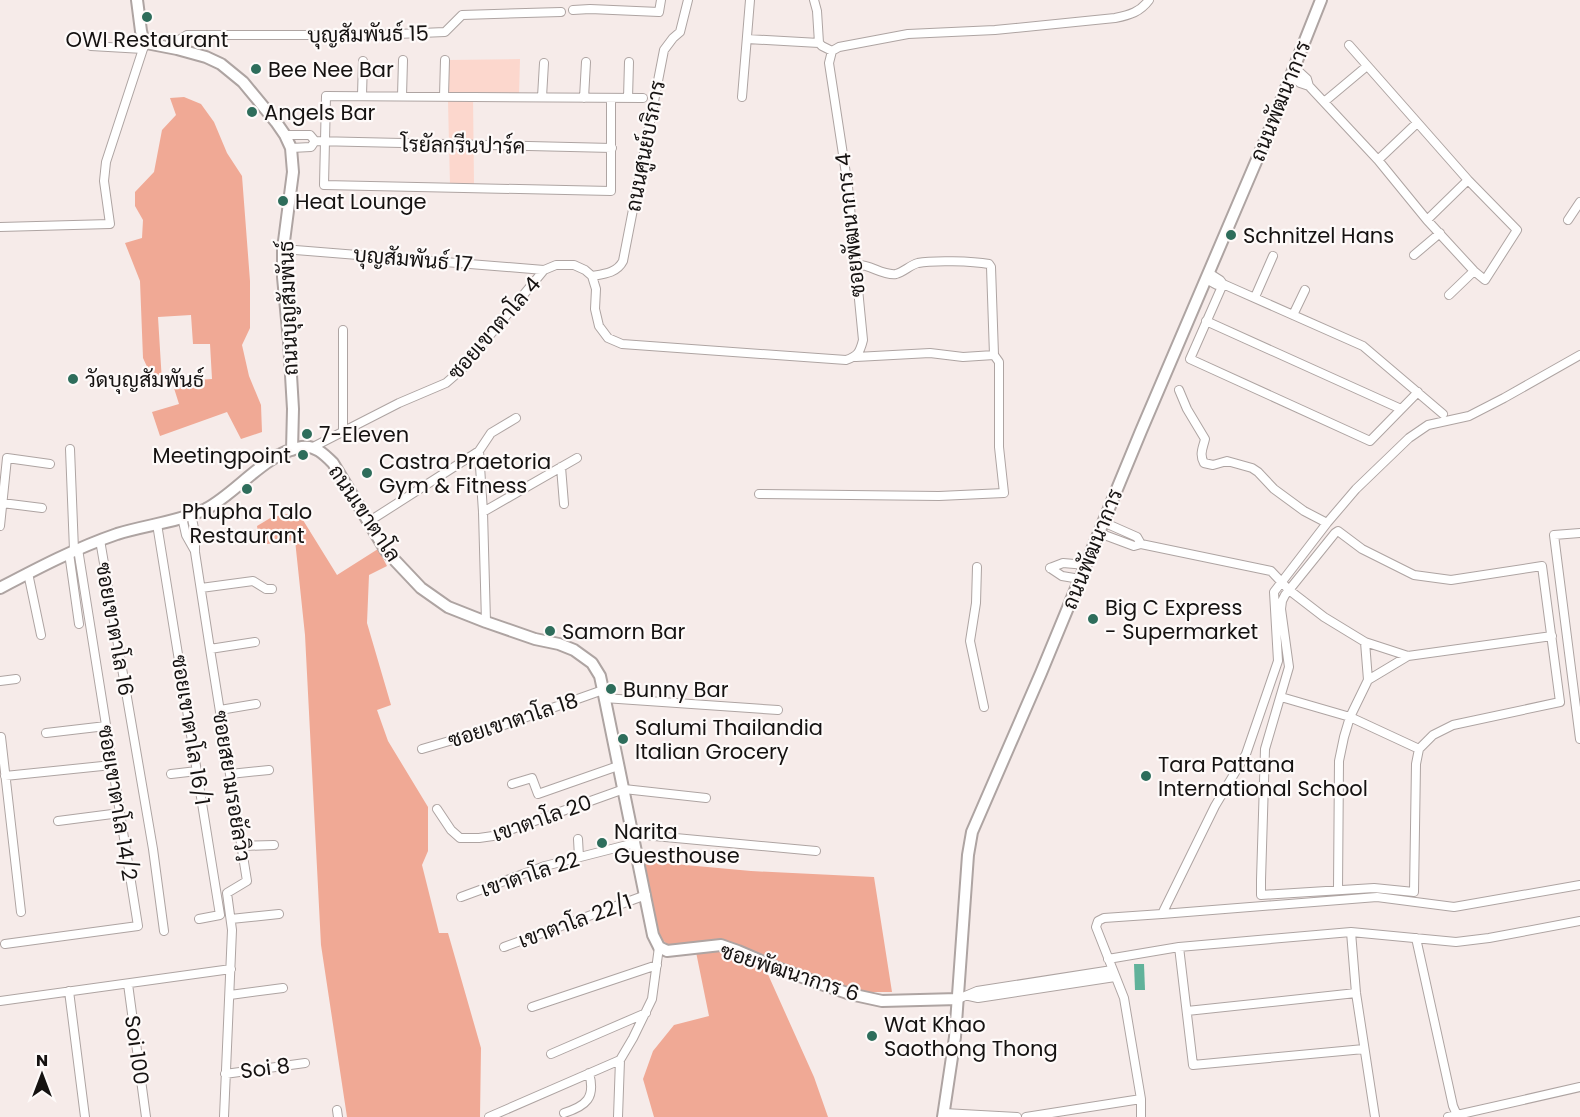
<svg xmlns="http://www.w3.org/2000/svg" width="1580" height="1117" viewBox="0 0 1580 1117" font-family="Poppins,Sarabun,sans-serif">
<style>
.green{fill:#fcd7cd}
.forest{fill:#f0a995;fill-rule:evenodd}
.water{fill:#61b29a}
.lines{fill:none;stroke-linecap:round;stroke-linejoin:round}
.street-casing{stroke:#aea4a2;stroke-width:10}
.secondary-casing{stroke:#aea4a2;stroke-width:14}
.street{stroke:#fff;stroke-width:8}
.secondary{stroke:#fff;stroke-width:10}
.poi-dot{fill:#2e6d5b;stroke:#fefaf9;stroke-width:2}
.labels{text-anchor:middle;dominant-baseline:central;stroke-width:4.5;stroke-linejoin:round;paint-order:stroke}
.street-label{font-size:21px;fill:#151211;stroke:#fefaf9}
.poi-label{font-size:21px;fill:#151211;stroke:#fefaf9;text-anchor:start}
</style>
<rect width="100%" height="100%" fill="#f6ebe9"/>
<path class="green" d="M520,59L519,95H473L474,185H450L447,60Z"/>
<path class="forest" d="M184,97L201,104L214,122L227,153L242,176L250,281V328L242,345L249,376L261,405L262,432L241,439L227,412L160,436L152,412L179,404L173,385L155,384L143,358L140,281L125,243L142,238L143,220L135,206V192L154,172L162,130L176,115L170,98ZM191,315L193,344H210L212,379L162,382L158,317Z
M298,512L337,575L378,549L387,566L369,575L367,623L391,705L377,710L388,741L428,807V851L422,865L439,933H448L481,1048L480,1117H347L321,945L305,635L295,540L260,545L257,526L272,517Z
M642,861L751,871L874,877L892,992H867L839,985L773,962L732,943L714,941L678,945L667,944L661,939L655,925Z
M722,950L749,960L766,970L814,1077L828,1117H654L643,1079L653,1051L674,1025L709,1016L696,952Z"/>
<path class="water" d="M1134,964H1144L1145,990H1135Z"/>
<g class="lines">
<defs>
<path id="street" d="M814,0L817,11L819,43L822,46L832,51
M573,10L590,9L659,12L661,0
M747,39L819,43
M91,46L143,49
M177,49L179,40L187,35H373L445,32L462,15L561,12
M1291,75L1300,83L1309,86L1307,79L1294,67
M1309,86L1378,160L1427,220L1474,271L1485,280L1517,230L1468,180L1349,45
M362,95L363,61
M402,96L403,60
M444,96L445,60
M542,97L544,63
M742,97L750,0
M584,98L586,62
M628,98L629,62
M611,99V191L324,185L326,96L643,98
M1324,102L1367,66
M285,135H310L315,141
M291,148L311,147L315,141L612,148
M1378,160L1417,123
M1427,220L1468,180
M1568,220L1580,202
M0,227L110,224L104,181L106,162L143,49L146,43
M283,249L544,270L556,265H574L585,270L592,276L596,289L595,309L599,326L608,338L622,344L846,360C858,356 860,352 863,340L848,187L829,63L832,51L839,47L908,34L995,30L1115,18C1130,15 1140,12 1149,0
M1414,255L1440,233
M855,265C869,263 882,276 896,274C904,272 910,265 918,263C932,260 973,261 989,264L991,267L994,355
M592,276C604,274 617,273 623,261L664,50L673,38L680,32L688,0
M1206,279L1217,285L1223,284L1220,280L1209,273
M1449,295L1474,271
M1255,297L1273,256
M1293,315L1305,290
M1206,321L1401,409
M343,330V432
M1179,390L1187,409L1205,439C1203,448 1199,454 1204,463L1213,465L1227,461L1252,468L1258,472L1274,489L1304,511L1327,523
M1418,392L1370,441L1190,359L1223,284L1363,346L1443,414
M313,447L399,403L446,383L461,370L544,270
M70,449L74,550
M561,467L564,504
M759,494L939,496L1004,493L999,447V362L994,355L963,357L930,353L856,357
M2,503L42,508
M483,512L577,458
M191,514L195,533V552L210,649L247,881L227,893L232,930L224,1117
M182,517L186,535L195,551
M368,522L479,451
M1103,522L1137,537L1141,544
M157,524L220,915L199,919
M0,526L7,458L50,464
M1338,531L1362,549L1414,575L1451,580L1542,566L1560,702L1453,725L1433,735L1419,749L1416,764L1414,892L1374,888L1261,895V880L1265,749L1289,667L1281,609L1282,601L1285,595L1335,533Z
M1099,533L1134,546L1141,544L1271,571L1289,590L1324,617L1365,642L1408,656L1552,636
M1580,533L1554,535L1580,739
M100,540L153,849L164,931
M69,553L79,624
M977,567L976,603L970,641L984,707
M1050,568L1063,563L1086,565
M1050,568L1062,576L1080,579
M28,573L41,635
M201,588L253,581L266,589H272
M486,622L483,512L479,451L491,433L516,418
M1365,642L1368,680
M210,649L255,642
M0,681L16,679
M1281,697L1350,717L1419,749
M604,698L778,710
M220,710L256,704
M46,733L106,726
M1,737L21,912
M422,749L504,725L603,690
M171,774L197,771
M230,774L269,770
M5,776L112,765
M512,784L532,778L538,794L618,766
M437,809L451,830L460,838H479L493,836L624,789L706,798
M58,821L120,813
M633,834L816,851
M578,839L579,857
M242,846L274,845
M1338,890L1339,761L1344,737L1350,717L1368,680L1408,656
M461,897L545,866L635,843
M1162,914L1377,897L1454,907L1580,885
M231,919L279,914
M1351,932L1356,993L1375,1117
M1416,938L1453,1106L1457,1115L1580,1087
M5,944L138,926L78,549
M504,947L646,895
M1179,947L1193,1065L1364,1049
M1108,959L1179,947L1351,932L1456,942L1489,938L1580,921
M128,984L146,1117
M69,991L85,1117
M230,995L283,988
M969,996L978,998L1115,977
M958,999L977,991L1112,970
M0,1001L231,969
M532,1007L657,965
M1187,1011L1356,993
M551,1054L646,1013
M225,1074L305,1063
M337,1110L338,1117
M564,1113C586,1106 596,1098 589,1073
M944,1113L1017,1117
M489,1117L620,1060
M618,1117L620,1060L633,1038L652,999L659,947
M1026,1117L1141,1099
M1141,1117V1099L1124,998L1096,927L1098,921L1104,918L1162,914L1215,806L1246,754L1278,661L1274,592L1327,523L1356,489L1409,438L1428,425L1469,416L1504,398L1580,355
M1448,1117L1457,1115"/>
<path id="secondary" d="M137,0L141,31L143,39L146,43L177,49L206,57L221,64L243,82L276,122L285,135L291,148L293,172L283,249V277L289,341L293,409L292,450
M0,588C38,568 76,548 117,534C146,525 178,522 206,509C238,492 265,453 302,447C315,445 324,454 333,463L386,551L421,588L448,607L486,622L535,639L559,644L574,650L592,663L600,676L603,690L653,935L659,947L667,951L721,945L738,951L775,967L821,984L850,994L882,1001L958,999
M943,1117L955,1037L968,855L972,832L1041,673L1141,431L1267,136L1321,0"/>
</defs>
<use href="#street" class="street-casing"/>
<use href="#secondary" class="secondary-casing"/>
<use href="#street" class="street"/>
<use href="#secondary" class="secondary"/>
</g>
<g class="poi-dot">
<circle cx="147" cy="17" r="6"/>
<circle cx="256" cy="69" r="6"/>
<circle cx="252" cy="112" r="6"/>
<circle cx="283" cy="201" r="6"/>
<circle cx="1231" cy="235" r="6"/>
<circle cx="73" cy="379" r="6"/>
<circle cx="307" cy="434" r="6"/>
<circle cx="303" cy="455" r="6"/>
<circle cx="367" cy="473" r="6"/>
<circle cx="247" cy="489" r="6"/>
<circle cx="1093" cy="619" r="6"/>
<circle cx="550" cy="631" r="6"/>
<circle cx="611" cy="689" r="6"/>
<circle cx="623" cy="739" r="6"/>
<circle cx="1146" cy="776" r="6"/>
<circle cx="602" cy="843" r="6"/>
<circle cx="872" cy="1036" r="6"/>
</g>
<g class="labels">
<g class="street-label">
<text transform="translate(368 34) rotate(-1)">บุญสัมพันธ์ 15</text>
<text transform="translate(1280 101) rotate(-68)">ถนนพัฒนาการ</text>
<text transform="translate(463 145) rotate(1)">โรยัลกรีนปาร์ค</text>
<text transform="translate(645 146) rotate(-79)">ถนนศูนย์บริการ</text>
<text transform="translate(850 225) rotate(-96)">ซอยพัฒนาการ 4</text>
<text transform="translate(413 259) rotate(5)">บุญสัมพันธ์ 17</text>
<text transform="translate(288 308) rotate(-92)">ถนนบุญสัมพันธ์</text>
<text transform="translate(494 328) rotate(-49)">ซอยเขาตาโล 4</text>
<text transform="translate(365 513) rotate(56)">ถนนเขาตาโล</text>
<text transform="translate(1092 549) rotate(-68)">ถนนพัฒนาการ</text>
<text transform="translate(115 629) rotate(80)">ซอยเขาตาโล 16</text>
<text transform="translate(513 720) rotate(-18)">ซอยเขาตาโล 18</text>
<text transform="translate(191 730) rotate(81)">ซอยเขาตาโล 16/1</text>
<text transform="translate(232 786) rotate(81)">ซอยสยามรอยัลวิว</text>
<text transform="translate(118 803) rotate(81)">ซอยเขาตาโล 14/2</text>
<text transform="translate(542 818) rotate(-19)">เขาตาโล 20</text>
<text transform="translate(530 874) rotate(-18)">เขาตาโล 22</text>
<text transform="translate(575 921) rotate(-20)">เขาตาโล 22/1</text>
<text transform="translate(790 972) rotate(18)">ซอยพัฒนาการ 6</text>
<text transform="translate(137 1050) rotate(82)">Soi 100</text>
<text transform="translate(265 1068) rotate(-7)">Soi 8</text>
</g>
<g class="poi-label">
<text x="147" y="39" text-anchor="middle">OWI Restaurant</text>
<text x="268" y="69">Bee Nee Bar</text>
<text x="264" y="112">Angels Bar</text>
<text x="295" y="201">Heat Lounge</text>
<text x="1243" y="235">Schnitzel Hans</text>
<text x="85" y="379">วัดบุญสัมพันธ์</text>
<text x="319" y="434">7-Eleven</text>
<text x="291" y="455" text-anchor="end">Meetingpoint</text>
<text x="379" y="461">Castra Praetoria<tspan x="379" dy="24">Gym &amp; Fitness</tspan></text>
<text x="247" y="511" text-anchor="middle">Phupha Talo<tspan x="247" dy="24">Restaurant</tspan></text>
<text x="1105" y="607">Big C Express<tspan x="1105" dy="24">- Supermarket</tspan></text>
<text x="562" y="631">Samorn Bar</text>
<text x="623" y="689">Bunny Bar</text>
<text x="635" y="727">Salumi Thailandia<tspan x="635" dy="24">Italian Grocery</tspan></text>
<text x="1158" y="764">Tara Pattana<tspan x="1158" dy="24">International School</tspan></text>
<text x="614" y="831">Narita<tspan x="614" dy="24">Guesthouse</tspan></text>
<text x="884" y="1024">Wat Khao<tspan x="884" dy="24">Saothong Thong</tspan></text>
</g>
</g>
<g transform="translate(42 1075)" stroke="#fefaf9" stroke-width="4.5" paint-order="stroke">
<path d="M0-4.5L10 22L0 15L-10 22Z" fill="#151211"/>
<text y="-9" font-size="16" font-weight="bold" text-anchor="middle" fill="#151211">N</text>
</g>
</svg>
